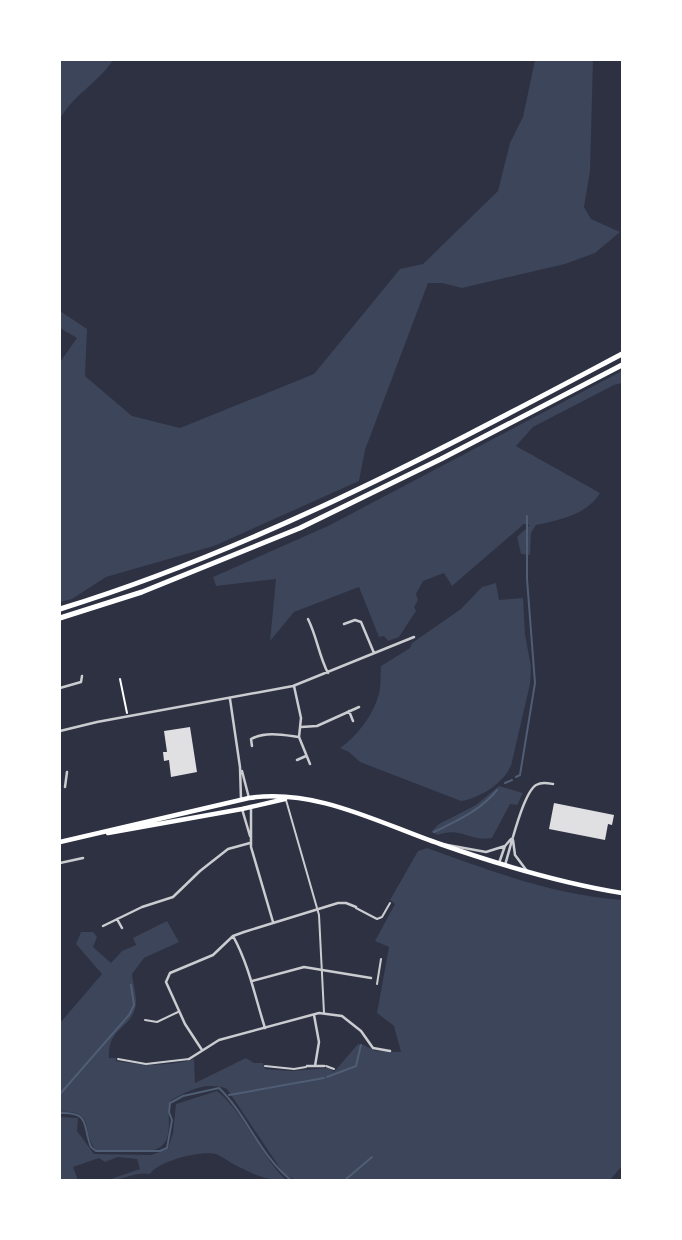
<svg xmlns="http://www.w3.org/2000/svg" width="682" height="1240" viewBox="0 0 682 1240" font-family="Cabin,sans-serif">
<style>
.green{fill:#3c4559}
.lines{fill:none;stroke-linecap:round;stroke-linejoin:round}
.stream{stroke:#4f5d75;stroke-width:2}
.building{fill:#e0e0e3}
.path{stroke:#fff;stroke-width:2}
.service{stroke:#caccd0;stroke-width:2}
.minor{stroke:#caccd0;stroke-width:2.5}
.secondary{stroke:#fff;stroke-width:4.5}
.trunk{stroke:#fff;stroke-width:5}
</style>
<rect width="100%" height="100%" fill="#2d3142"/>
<path class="green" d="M60,60H113C98,83 73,95 60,119Z
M535,60H593L590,171L584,207L591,219L620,232L595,253L565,264L462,288L442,283H428L365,450L359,481L214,546L106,577L72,599L60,602V362L77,338L60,328V311L87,329L85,376L132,416L180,428L314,374L400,269L423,264L498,191L510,143L523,117Z
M622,371V383L614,385L533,427L516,446L600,493C587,515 559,520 536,525L531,533L530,555L521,554L517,537L530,525L524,524L452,586L444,573L423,581L416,594L418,600L414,607L416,611L399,637L388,641L384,636L379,637L359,587L294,612L270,641L276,579L216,586L213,577L328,526Z
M496,583L499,600L523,598L525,634L531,667L530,684L511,766C502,784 480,798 461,801L360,762L349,752L340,748C358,736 377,710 380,688C381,681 380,673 381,666L410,648L412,643L461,609L482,587Z
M499,786L523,793L517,805L510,804L492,838C471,842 459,826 438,835L431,832L439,824L476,805Z
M427,848C494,872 551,894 622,900V1166L610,1180H296L284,1174L227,1089C207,1081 187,1091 170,1101C166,1117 176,1145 153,1150H96C80,1131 97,1110 60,1112V1023L102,974L76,944L81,932H93L97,937L93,947L111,963L122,951L136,945L133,938L167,921L179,942L144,958L132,974C133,985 138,999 135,1009C128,1030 108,1028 109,1058H116V1061C144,1065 166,1067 194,1059L195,1083L246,1058L254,1063H263L265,1069L291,1071L329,1068L334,1072L358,1044L364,1045L375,1051L401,1052L394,1026L377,1013L389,947L375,941L395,904L390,900L418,851Z
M217,1091C243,1111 260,1155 286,1180C266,1181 253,1174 235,1165C229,1162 222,1156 216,1154C201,1150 158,1161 150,1174C136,1171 122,1181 108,1180L140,1169L137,1159L118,1157L105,1162L99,1158L73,1167L78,1180H60V1117L78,1118L77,1131L94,1154L151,1155L168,1149L173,1133L176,1104Z"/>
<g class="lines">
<path class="stream" d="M516,777L520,775L535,683L527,579V516
M505,783L512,780
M434,832C456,821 480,811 497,790
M327,1077L356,1066L361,1045
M60,1094L129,1015L134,1005L131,985
M229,1095L324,1078
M60,1113C91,1112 82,1125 91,1147L96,1151H160L167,1148L172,1120L169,1112L170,1103L183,1096L219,1088C247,1115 260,1156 291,1180
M345,1180L372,1157"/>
</g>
<path class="building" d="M190,727L197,772L171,777L169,760L164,761L163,752H167L164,731Z
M554,803L614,815L612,825L608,824L605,840L549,829Z"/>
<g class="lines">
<path class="path" d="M120,679L127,713"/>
<path class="service" d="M286,800L319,915L324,1013
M356,908L377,919L382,917L390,903
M377,984L381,959
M145,1020L157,1022L178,1012
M118,1059L146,1064L189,1059
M265,1066L294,1069L306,1067
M326,1066L334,1069"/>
<path class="minor" d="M308,619C317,637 319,656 328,673
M344,624L355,620L361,622L374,653
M294,686L301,718L299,737L310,764
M60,688L81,682L82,676
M230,699L240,767L241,800
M349,711L353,721
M301,727L317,726L359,707
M60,731L97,722L293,686L414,637
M252,746L251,739C266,731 284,735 299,737
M297,760L306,756
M242,771L249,798
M65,787L67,772
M251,806V847L273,922
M242,809L250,836
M513,840L515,855L527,871
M442,844L486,852L505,846
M60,863L83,858
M499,863L505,846L511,839
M505,865C510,849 523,793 536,785C542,782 547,783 553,784
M117,919L122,928
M103,926L142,907L173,897L200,871L228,849L250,843
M233,936C249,965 255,997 265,1028
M252,981L304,967L371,978
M314,1015L319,1042L315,1066
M202,1050L185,1024L166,982L170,973L213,955L233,936L244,932L338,903H346L356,907
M189,1059L219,1040L319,1013L342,1016L361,1031L373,1048L390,1051
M307,1066H324"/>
<path class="secondary" d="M108,833L242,809L285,799
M60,842L249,798C316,788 379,823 440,844C500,865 560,883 622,893"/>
<path class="trunk" d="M60,609C258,548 440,450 622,354
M60,618L142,592L300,528L441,459L622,365"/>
</g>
<rect width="682" height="1240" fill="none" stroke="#ffffff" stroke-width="122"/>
</svg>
